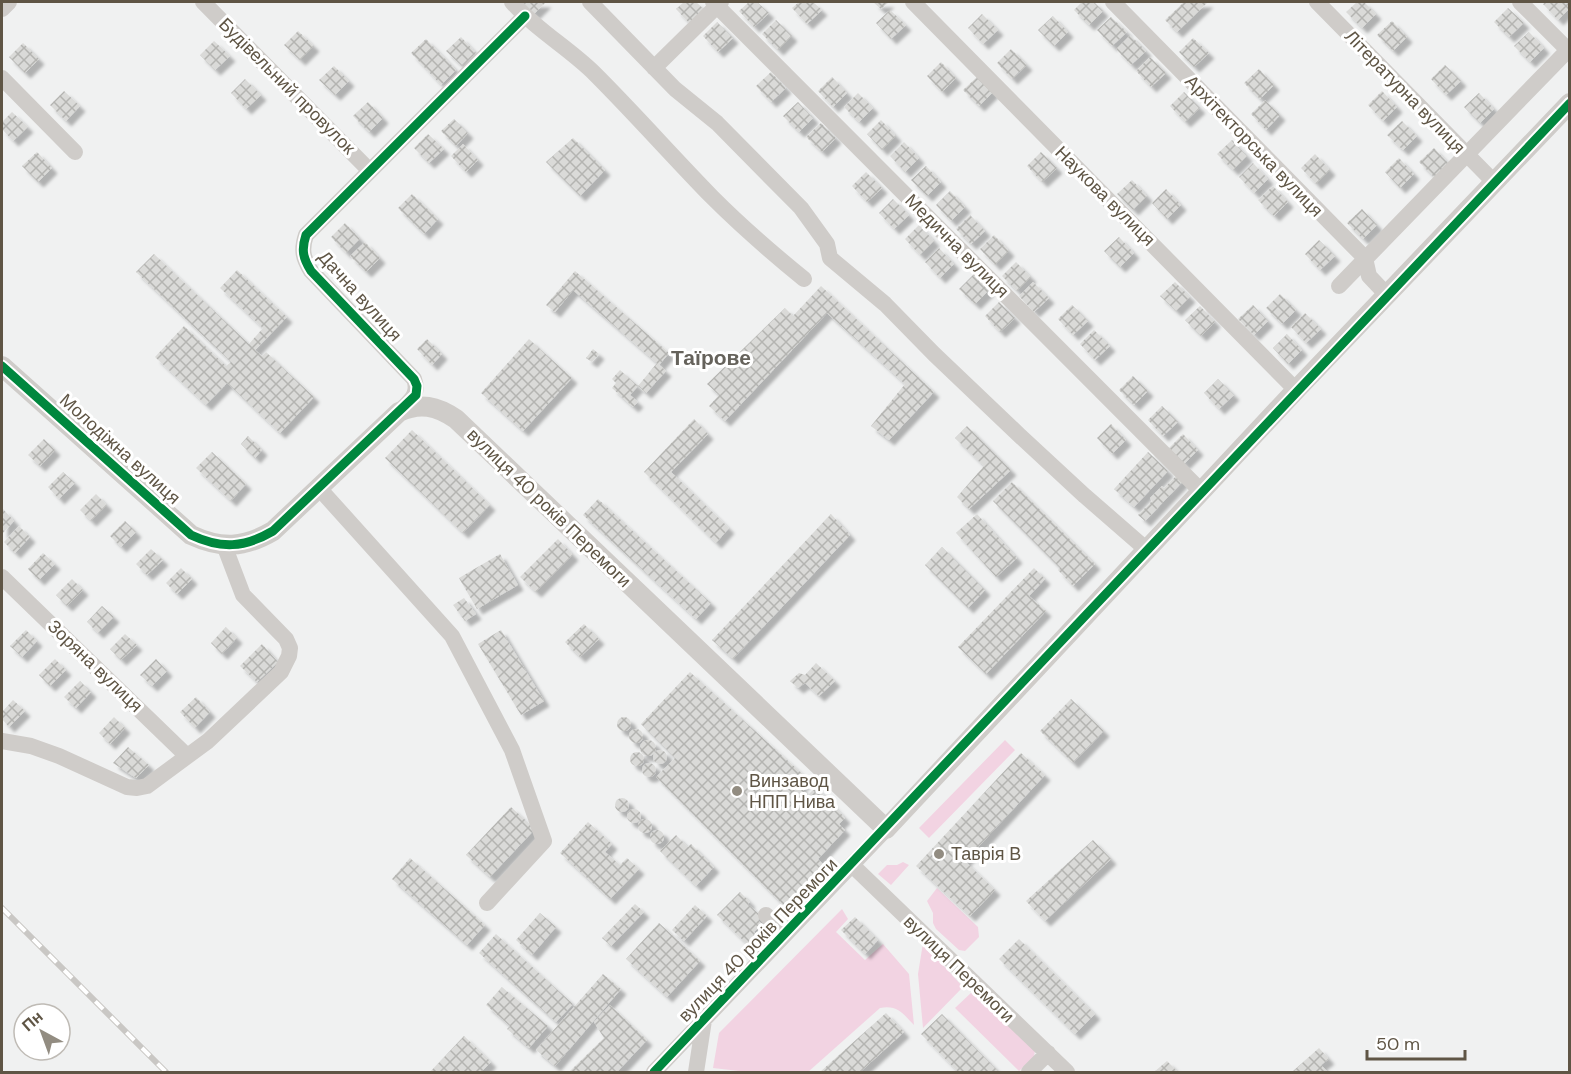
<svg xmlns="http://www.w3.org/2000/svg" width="1571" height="1074" viewBox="0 0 1571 1074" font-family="'DM Sans',sans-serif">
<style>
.green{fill:#f2d3e2}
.building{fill:url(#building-cross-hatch);filter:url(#shadow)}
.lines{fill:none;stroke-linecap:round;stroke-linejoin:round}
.minor{stroke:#cfccc9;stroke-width:16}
.tertiary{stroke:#cfccc9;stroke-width:20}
.rail-casing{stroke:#c9c7c4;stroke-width:6}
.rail{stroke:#fff;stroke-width:4;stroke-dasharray:11;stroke-linecap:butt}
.cycleway-casing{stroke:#fff;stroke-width:13}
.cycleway{stroke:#00873e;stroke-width:9}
.poi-dot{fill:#928c81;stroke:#fff;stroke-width:2}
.labels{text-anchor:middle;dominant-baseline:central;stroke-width:6;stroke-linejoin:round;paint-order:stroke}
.street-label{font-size:18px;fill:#5f5545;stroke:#fff}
.poi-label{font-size:18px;fill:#5f5545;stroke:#fff;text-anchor:start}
.quarter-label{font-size:21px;font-weight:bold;fill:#65625b;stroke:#fff}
</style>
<defs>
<pattern id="building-cross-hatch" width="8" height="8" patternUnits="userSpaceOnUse" patternTransform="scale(1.5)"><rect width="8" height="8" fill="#dadad8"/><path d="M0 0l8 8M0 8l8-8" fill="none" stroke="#b4b4b1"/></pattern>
<filter id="shadow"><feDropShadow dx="5.5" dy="5.5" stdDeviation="1.5" flood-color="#0004"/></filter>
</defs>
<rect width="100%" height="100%" fill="#f0f1f1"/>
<path class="green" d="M1005,740L1015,750L929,838L919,828Z
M903,862L909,865L891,885L878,874L887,865H897Z
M937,888L978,927L979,937L965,951L959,950L936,929L933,923V913L927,901Z
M842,909L848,919L836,932L865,960L883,944L909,974L914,1025C902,1013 898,1005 880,1008L808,1072H748L713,1068L719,1033Z
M923,943L963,987L923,1028L918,974Z
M973,991L1035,1050L1034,1057L1019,1071L955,1008Z"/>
<path class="building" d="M521,2H546L534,14Z
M684,2H696L706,11L691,25L676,9Z
M749,2H757L769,13L754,27L739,11Z
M799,2H813L822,10L807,24L792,8Z
M873,2H889L881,9Z
M1082,2H1094L1103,11L1089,25L1074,10Z
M1184,2H1208L1177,32L1165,20Z
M1357,2H1364L1376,14L1362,28L1346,12Z
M1546,2H1568L1569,9L1558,20L1543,4Z
M1508,8L1524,23L1509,37L1494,22Z
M890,10L906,25L891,39L876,23Z
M982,14L998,30L983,44L968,28Z
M1053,16L1068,32L1054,46L1038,30Z
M1111,17L1127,32L1112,46L1097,30Z
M776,20L792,36L778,50L762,34Z
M1392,21L1407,37L1393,51L1377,35Z
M717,22L733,38L718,52L703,36Z
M298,31L314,46L300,60L284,45Z
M1529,32L1544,48L1530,62L1514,46Z
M1130,35L1146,51L1131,65L1116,49Z
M461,37L476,53L462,66L446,51Z
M1193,38L1209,53L1194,67L1179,52Z
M426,39L456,70L441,85L411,53Z
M214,41L230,56L215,70L200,55Z
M23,43L39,59L25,73L9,57Z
M1011,49L1027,65L1012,79L997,63Z
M1150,57L1166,73L1151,87L1136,71Z
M941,62L956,78L942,92L927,76Z
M1445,65L1461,81L1446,95L1431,79Z
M334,66L349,81L335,95L319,80Z
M1259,69L1274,85L1260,99L1244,83Z
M771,72L786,88L771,102L756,86Z
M978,76L993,92L979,106L963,90Z
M832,77L847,93L833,107L818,91Z
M245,79L261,95L246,109L231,93Z
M64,91L80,106L66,121L50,105Z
M1382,91L1397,107L1383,121L1368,105Z
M1184,92L1200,108L1185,122L1170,106Z
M858,93L873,108L859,122L844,107Z
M1479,93L1494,109L1480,123L1464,107Z
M1265,100L1280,115L1266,130L1251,114Z
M368,102L383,118L369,132L353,116Z
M798,102L813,118L799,132L783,116Z
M12,112L28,127L13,141L2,129V122Z
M454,119L468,133L456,146L441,131Z
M881,120L896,136L882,150L867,134Z
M1402,121L1417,136L1403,150L1387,135Z
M821,123L836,138L822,152L806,137Z
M428,134L444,149L429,163L414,148Z
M573,138L605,170L580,196L546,162Z
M1232,140L1247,156L1233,170L1217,154Z
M904,142L919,158L905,172L890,156Z
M463,144L478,160L466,172L451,156Z
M1434,148L1449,164L1435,178L1419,162Z
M37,152L52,168L38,182L22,166Z
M1041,152L1057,168L1042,182L1027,166Z
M1315,154L1330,170L1316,184L1301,168Z
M1399,158L1414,174L1400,188L1385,172Z
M1253,163L1268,179L1254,193L1239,177Z
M926,166L941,182L927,196L911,180Z
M866,172L882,188L867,202L852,186Z
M1132,180L1147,196L1133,210L1117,194Z
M1273,186L1288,202L1274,216L1258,200Z
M1166,189L1181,205L1167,219L1152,203Z
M950,191L965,207L951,221L936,205Z
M412,194L438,219L424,234L398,208Z
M893,199L909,215L894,229L879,213Z
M1362,209L1377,225L1363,239L1347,223Z
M970,215L985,231L971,244L956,229Z
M345,223L360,239L346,253L331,237Z
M919,225L934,241L920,255L905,239Z
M994,235L1009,251L995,265L980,249Z
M1119,237L1134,253L1120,267L1104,251Z
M1319,240L1335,256L1320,270L1305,254Z
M365,242L380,258L366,272L350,256Z
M939,248L954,264L940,278L925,262Z
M154,254L249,344L263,328L220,288L237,270L287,317L255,350L262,356L266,352L314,397L280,433L227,383L206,405L155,357L184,326L226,366L231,362L136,272Z
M1016,262L1031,277L1017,291L1002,276Z
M575,271L669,353L659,365L666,371L646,393L638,386L657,363L573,290L555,312L546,305Z
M974,274L989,290L975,304L959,289Z
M1033,282L1049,298L1034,312L1019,296Z
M1175,282L1190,297L1176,311L1160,296Z
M821,286L934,392L889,440L871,426L905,384L827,313L725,421L709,406L719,395L707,384L785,308L793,316Z
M1280,294L1296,310L1282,324L1266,308Z
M999,302L1015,318L1000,332L985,316Z
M1072,305L1088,321L1073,335L1058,319Z
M1253,305L1268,321L1254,335L1238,319Z
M1200,306L1215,322L1201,336L1185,320Z
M1305,313L1321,329L1306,343L1291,327Z
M1094,330L1110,346L1095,360L1080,344Z
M1287,334L1302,350L1288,364L1273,348Z
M427,339L442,354L432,365L417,349Z
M529,339L572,378L523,431L481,393Z
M593,349L599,354L592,362L586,358Z
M620,370L638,386L630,395L638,402L633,407L612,388L616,383L612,379Z
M1133,376L1148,391L1134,405L1119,390Z
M1218,379L1234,395L1219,409L1204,393Z
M1162,406L1178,422L1163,436L1148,420Z
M694,419L708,434L671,472L729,528L716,543L644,472Z
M1111,424L1126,440L1112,454L1097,438Z
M967,426L1011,470L969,509L957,497L984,466L955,438Z
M412,430L490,505L463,533L385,458Z
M1183,434L1198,450L1184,464L1169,448Z
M248,436L262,450L255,458L241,444Z
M44,439L55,450L40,466L28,455Z
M212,452L246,484L231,501L196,468Z
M1148,452L1168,471L1134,507L1114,489Z
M63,472L75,483L59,499L48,487Z
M1177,475L1183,481L1145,521L1138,515L1152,501L1150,498L1162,486L1164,488Z
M1012,482L1095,564L1073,586L1058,570L1060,568L993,501Z
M96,494L107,505L91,521L80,510Z
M598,499L711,603L696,619L583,515Z
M3,509L14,521L2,534V511Z
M831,514L850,535L733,659L712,640Z
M977,514L1017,558L996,577L956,533Z
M125,521L136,532L121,547L110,536Z
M19,526L30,537L15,553L4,542Z
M558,539L573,555L536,592L520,577Z
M942,547L985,590L968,608L925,565Z
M151,549L163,560L147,575L136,564Z
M43,553L55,564L39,580L28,569Z
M500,554L518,585L477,609L459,578Z
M181,568L192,579L177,594L166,583Z
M1034,568L1045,579L1029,596L1046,611L986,674L958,647Z
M72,579L83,590L67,606L56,595Z
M464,598L476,614L465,621L453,605Z
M102,606L114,617L98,633L87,622Z
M584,624L599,639L580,657L565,642Z
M226,627L237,638L222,654L211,643Z
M26,630L37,641L22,657L10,646Z
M501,630L544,701L521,715L478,644Z
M125,634L137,645L121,660L110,649Z
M262,644L278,662L257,682L240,666Z
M55,659L66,670L50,686L39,675Z
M156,659L167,671L152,686L140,675Z
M816,663L835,681L819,696L805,683L798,688L790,681L799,673L805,675Z
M690,672L808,779L800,787L808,795L816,787L845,818L839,824L845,830L818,859L824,865L785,907L656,777L675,758L641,724Z
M80,681L91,692L76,708L64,697Z
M196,697L210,712L195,728L180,712Z
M1071,699L1104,731L1073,763L1040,731Z
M13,700L25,711L9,727L2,719V712Z
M617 724a7 7 0 1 1 14 0a7 7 0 1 1-14 0Z
M114,717L125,728L110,744L99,733Z
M629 736a7 7 0 1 1 14 0a7 7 0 1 1-14 0Z
M640 748a8 8 0 1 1 16 0a8 8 0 1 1-16 0Z
M128,747L149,765L136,778L113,763Z
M653 757a7 7 0 1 1 14 0a7 7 0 1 1-14 0Z
M630 759a7 7 0 1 1 14 0a7 7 0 1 1-14 0Z
M1021,753L1045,775L965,861L995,890L970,916L916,866Z
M642 770a7 7 0 1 1 14 0a7 7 0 1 1-14 0Z
M615 805a7 7 0 1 1 14 0a7 7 0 1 1-14 0Z
M511,807L535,829L490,877L466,855Z
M627 816a7 7 0 1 1 14 0a7 7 0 1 1-14 0Z
M638 826a7 7 0 1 1 14 0a7 7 0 1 1-14 0Z
M588,822L612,844L605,852L620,865L627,858L639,869L610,899L560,853Z
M650 837a7 7 0 1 1 14 0a7 7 0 1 1-14 0Z
M676,835L688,847L691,844L714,867L696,886L660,851Z
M1093,840L1111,859L1045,921L1026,901Z
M410,858L485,925L467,945L392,879Z
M740,892L750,902L748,904L762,917L758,920L762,924L754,932L759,937L750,947L717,915Z
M635,904L644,912L611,946L602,938Z
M695,905L707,916L684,941L672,930Z
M540,913L556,927L532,955L516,940Z
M855,917L878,940L865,954L841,930Z
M659,923L700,961L667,997L626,959Z
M496,934L573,1004L556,1022L479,953Z
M1019,939L1095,1014L1075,1034L999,959Z
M603,974L621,989L555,1066L536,1050Z
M502,987L548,1026L529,1048L507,1029L510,1026L486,1005Z
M610,1005L647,1040L617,1072H569L604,1038L594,1022Z
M886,1013L904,1032L860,1072H820Z
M942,1014L999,1072H958L921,1034Z
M464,1036L491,1062L481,1072H430Z
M1319,1048L1329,1059L1321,1065L1328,1072H1292Z
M1167,1061L1178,1072H1154Z"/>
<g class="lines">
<path class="minor" d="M203,2L370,171
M512,2C536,30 569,48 595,74C635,114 672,156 712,197C741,226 772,253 804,279
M590,2L675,89L717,123L801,208L827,244L830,258L885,304L934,354L1019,435L1085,496L1147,550
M713,2L1201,491
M913,2L1296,390
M1113,2L1365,258L1369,276L1387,295
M1317,2L1494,182
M1520,2L1570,52
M2,9L9,2
M654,68L721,2
M2,78L75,152
M1339,286L1568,50
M399,412C409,401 420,395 414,379L311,271C303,258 301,250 306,235L525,16
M318,487L452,636L512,750L544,841L487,903
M2,577L187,756
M2,741L31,746L59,756L127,787L137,788L147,786L208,741L281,672L289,656L290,648L286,639L243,595L224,545
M852,865L1067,1072
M766,915L785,934
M654,1072L886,829
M696,1072L704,1020
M1029,1072L1048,1053"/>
<path class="tertiary" d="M2,366L191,535C221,549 244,548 273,531L399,412C420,402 437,406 456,419L886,829L1296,390L1570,103"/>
<defs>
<path id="rail" d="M2,908L166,1072"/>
</defs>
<use href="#rail" class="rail-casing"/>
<use href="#rail" class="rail"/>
<defs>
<path id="cycleway" d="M2,366L191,535C221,549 244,548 273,531L416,395L417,386L414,379L311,271C303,258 301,250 306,235L525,16
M654,1072C960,750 1263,425 1570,103"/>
</defs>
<use href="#cycleway" class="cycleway-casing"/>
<use href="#cycleway" class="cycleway"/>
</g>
<g class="poi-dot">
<circle cx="737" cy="791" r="6"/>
<circle cx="939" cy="854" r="6"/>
</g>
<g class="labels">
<g class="street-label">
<text transform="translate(287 86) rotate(45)">Будівельний провулок</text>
<text transform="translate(1405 92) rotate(46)">Літературна вулиця</text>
<text transform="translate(1254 146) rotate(46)">Архітекторська вулиця</text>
<text transform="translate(1105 196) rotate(45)">Наукова вулиця</text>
<text transform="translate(957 246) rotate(45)">Медична вулиця</text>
<text transform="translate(360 296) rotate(48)">Дачна вулиця</text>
<text transform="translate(120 449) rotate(42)">Молодіжна вулиця</text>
<text transform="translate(549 508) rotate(44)">вулиця 40 років Перемоги</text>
<text transform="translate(95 666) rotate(44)">Зоряна вулиця</text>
<text transform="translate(758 940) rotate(-46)">вулиця 40 років Перемоги</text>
<text transform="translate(959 969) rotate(44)">вулиця Перемоги</text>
</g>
<g class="poi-label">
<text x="749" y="781">Винзавод<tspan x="749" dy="21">НПП Нива</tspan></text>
<text x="951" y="854">Таврія В</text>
</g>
<g class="quarter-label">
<text x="711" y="358">Таїрове</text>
</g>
</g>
<rect width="1571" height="1074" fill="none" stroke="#5f5545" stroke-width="6"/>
<g transform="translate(42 1032) rotate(319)"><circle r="28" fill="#ffffff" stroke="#bfbbb5" stroke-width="1.5"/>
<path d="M0-4.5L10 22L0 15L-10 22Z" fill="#928c81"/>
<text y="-9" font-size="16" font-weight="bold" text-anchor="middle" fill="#5f5545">Пн</text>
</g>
<path d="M1367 1050v9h98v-9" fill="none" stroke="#5f5545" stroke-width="3"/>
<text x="1376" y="1050" font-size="18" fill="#5f5545" stroke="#ffffff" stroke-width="4.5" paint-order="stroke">50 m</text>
</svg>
